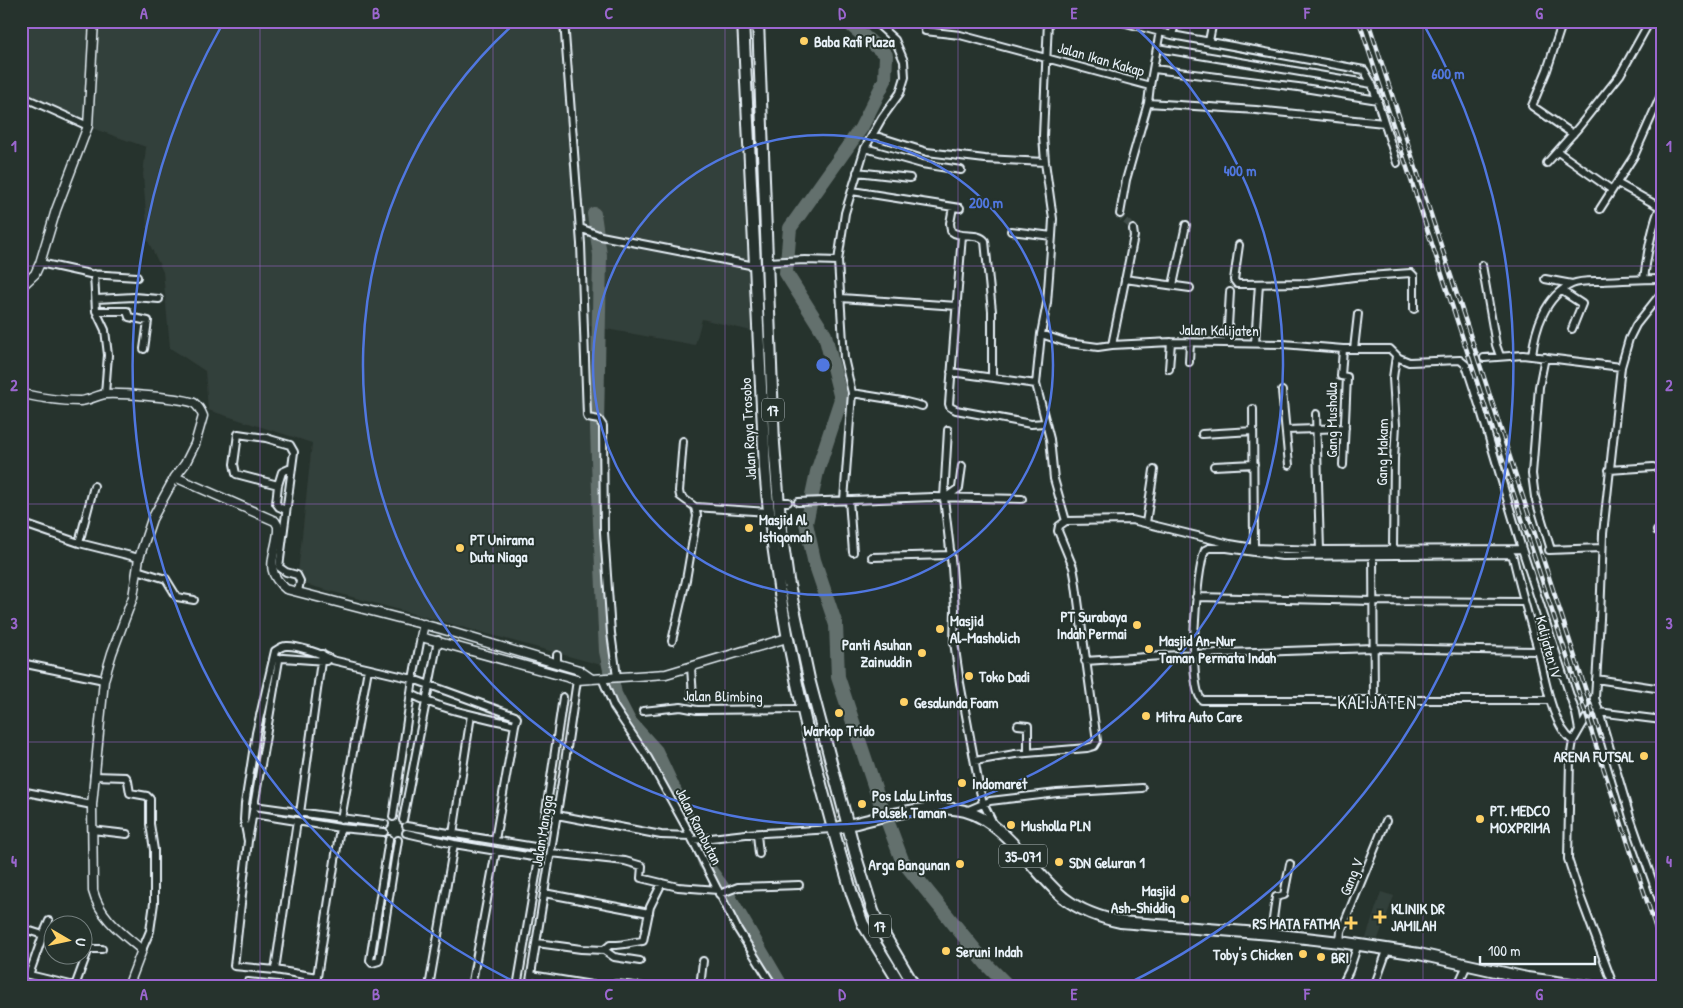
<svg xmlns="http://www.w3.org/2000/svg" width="1683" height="1008" viewBox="0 0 1683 1008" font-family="'Patrick Hand',sans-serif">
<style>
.built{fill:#333f3a}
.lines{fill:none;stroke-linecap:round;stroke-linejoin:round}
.river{stroke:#636f6d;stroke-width:14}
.minor-tunnel{stroke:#43504b;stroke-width:6;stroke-dasharray:6 3;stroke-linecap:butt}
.minor-casing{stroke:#e8f1f8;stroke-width:10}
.tertiary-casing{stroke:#e8f1f8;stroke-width:11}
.primary-casing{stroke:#e8f1f8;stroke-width:14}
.trunk-casing{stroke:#e8f1f8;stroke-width:14}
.minor{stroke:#26332d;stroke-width:6}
.tertiary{stroke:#26332d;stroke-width:8}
.primary{stroke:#26332d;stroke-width:10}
.trunk{stroke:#26332d;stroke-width:10}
.rail-casing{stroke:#e8f1f8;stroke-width:4.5}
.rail{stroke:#26332d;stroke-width:2.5;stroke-dasharray:8;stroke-linecap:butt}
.grid{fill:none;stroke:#9c67d0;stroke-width:1;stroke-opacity:0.55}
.ring{fill:none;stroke:#5077e0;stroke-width:2.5}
.poi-dot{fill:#ffd166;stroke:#26332d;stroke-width:2}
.labels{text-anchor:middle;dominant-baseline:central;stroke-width:4;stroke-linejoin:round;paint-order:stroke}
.shield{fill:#26332d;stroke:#aeb8bb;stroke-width:1}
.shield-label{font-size:14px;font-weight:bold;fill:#e8f1f8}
.poi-label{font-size:15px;font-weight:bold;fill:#e8f1f8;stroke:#26332d;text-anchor:start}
.street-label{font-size:15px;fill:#e8f1f8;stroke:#26332d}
.quarter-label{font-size:18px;letter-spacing:1px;fill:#e8f1f8;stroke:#26332d}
.centre{fill:#5077e0;stroke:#26332d;stroke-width:2.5}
.ring-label{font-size:15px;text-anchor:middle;font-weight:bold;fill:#5077e0;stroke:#26332d;stroke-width:4;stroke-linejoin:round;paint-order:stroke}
.neatline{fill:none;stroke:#9c67d0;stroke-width:2}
.grid-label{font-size:16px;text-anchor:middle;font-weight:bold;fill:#9c67d0}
</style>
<rect width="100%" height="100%" fill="#26332d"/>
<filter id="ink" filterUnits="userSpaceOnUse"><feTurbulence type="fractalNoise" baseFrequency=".02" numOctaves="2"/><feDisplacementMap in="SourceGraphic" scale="10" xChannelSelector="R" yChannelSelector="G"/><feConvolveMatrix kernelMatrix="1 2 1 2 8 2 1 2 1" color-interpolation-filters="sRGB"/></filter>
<g filter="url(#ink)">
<path class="built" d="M21,21H739L751,331L702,319L695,345L589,326L601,665L297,582L312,443L208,410L205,371L170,348L163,272L148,241L143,174L146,147L80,124L21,93Z
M1381,892L1394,896L1378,939L1366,938Z"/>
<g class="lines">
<path class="river" d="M846,21L886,55L885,80L861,128L790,228L786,273L825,335L841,399L817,472L806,523L814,560L836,625L838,677L876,791L902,860L988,966L1009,987
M594,214L600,255L597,426L600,524L606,651L615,694L629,721L656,751L694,832L705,863L728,895L782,987"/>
<path class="minor-tunnel" d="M1120,214C1122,221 1130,223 1133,229"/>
<defs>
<path id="minor" d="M564,21L581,244L587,416L588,418L599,420L603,426L604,532L611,633L617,677
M924,21L925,31L960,35L1150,86
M1118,21L1172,35L1364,70L1372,84L1397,163
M1563,21L1547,70L1532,106L1573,134
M1172,35L1176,21
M1209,41L1213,21
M1157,48L1372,84
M1154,69L1298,87L1378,100
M21,96L88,126
M1148,103L1256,110L1384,123
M873,135L927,152L985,159L1045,162
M865,148L922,164L961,170
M1558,152L1612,190
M1547,163L1578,128L1620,75L1650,21
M857,172L910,178
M1617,183L1660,207
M852,191L960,208
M953,207L950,223L951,231C960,239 979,232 985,241L992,311V377
M1600,209L1634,156L1662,93
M1120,214L1126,180L1148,103L1150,86L1160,31
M580,228L601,236L755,266
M1011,231L1052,236
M962,235L949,404L950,407L956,410L1031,424L1045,423
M1239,245L1234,280L1237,284L1307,283L1354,277L1411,273L1414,276V309
M767,262L805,260L838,261
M40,263L90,274L137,277
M1482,265L1496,345L1500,356
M94,274L96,311L105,330L108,355L105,394
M1125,279L1190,288
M1545,279L1572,284
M1644,279C1646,262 1653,218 1662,204
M1173,285L1186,225
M1562,291L1582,304L1572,329
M1662,292L1636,325L1629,339L1621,367L1603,534L1600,619L1595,698L1630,817L1662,908
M841,298L957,306
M96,299L134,297L159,299
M96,311H127L129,317L148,321L144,349
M1041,334L1068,343L1098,347L1112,345L1171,342L1283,344L1343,349H1390L1399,358L1409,362L1460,360L1466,365L1481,411L1522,549L1576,714L1579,730
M1227,343L1230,292
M1255,343L1259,284
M1112,345L1134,236L1133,229
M1343,349L1341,376L1347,377L1343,465
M1354,349L1358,314
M1532,356C1535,329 1545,296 1572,284C1581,280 1594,281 1603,281C1623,280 1642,279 1662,279
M1545,357L1539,387L1532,474L1535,497L1551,550
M1484,358L1523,355L1621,367
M1189,362L1190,343
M1169,369L1171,342
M951,372L1036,384
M1282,391L1289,465
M852,393L902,401L922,406
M1316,414L1320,550
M948,430L944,498L952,567L955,609L954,642L960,683L980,791L983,803L993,823
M1286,430L1345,428
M1202,434L1253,431
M1214,466L1254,464
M1609,470L1653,467
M278,485L236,474L234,464L238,434L266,438L290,445L294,452L279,567L286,572L297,575L300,581L298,592
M945,498L959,488L962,466
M844,500L852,393L844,358L838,261L845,213L865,148L882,118L900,93L905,77L904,61L895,40L874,21
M849,500L853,552
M778,502H788
M798,502L933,497L1022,499
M695,507L768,512
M286,510L279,507L276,503L278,485L282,472L291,468
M1066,521L1132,520L1230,544L1254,548L1253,409
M21,523L79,543L139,558
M1146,523L1154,470
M1657,531H1662
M79,543L94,486
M1254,548L1320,550L1522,549
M1393,549L1394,459L1396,425L1393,378L1396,356
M1549,550L1602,548
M1373,556L1374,701
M872,557L950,555
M137,570L166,579L177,597L194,600
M1196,597L1373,601L1523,602
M672,641L686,580L697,516L695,507L680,496L679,491L683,441
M276,659L283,658L326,661
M279,660L248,841L234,966L275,970L317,977L340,828
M1085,661L1194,654L1373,648L1538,651
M21,663L104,680
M557,663V655
M691,667L693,697
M602,678L614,707L648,758L685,825L737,928L774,987
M1596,682V679L1662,689
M1593,699L1592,708L1573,741L1570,759L1568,859L1579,893L1614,987
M1550,700H1202C1187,686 1196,571 1205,550L1209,548H1227L1282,556L1511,554L1513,557C1520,588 1529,619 1538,650C1545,676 1551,725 1573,741
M643,711L681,707L697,710L802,709
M1598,712L1662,720
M1018,725L1028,726V753
M975,761L1015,754L1087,748L1094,746L1097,741L1075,578L1073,567L1058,531L1059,526L1066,521L1054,479L1050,439L1036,384L1041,334L1047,303L1052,236L1053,219L1045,162L1043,136L1048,21
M94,776L126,777L128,781L130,793L147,796L150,799V824L154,850V903L150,931L142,950
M21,791L92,805
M254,806L385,824
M966,811L990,801L1057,793L1142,788
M300,813L322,654
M253,814L340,828L384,832
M557,815L661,835L691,836
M393,817L413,679L421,637
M341,819L368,669
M403,820L438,640
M406,826L541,848
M92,830L127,834
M406,833L454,844L539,858
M453,834L471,715
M757,834L759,854
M389,839L370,960L372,963L379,961L398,840
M495,840L515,725
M693,840L746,834L833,829
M248,841L244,820L245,804L256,733L275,651C278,649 282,646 286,646C296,645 323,654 332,660L413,679L515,716L517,718L515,725C480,716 444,711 411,694
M551,853L625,861L642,866L641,878L678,887L718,890
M544,893L649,913
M719,894L738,887L799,885
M21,928L43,935L29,975
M1271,934L1276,897L1284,895L1290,864
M43,935L49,921
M1340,942L1341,931L1386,821
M537,943L581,949L604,950L610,945C622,946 631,942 643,941L650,907L662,883
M604,950L614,957L640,961
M275,970L297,821
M21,973L79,987
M531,975L604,987
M75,986L88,951L90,949H102
M245,987L248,982L278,985
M429,987L454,844
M471,987L496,851
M517,987L539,858L563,697
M529,987L562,782L577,680
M606,987L616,984L644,987
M700,987L703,961
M758,987L772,984
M1341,987L1349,971L1358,944
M1374,987L1388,948
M1457,987L1467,965"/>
<path id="tertiary" d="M21,287L35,274L40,263L56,210L88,126L94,21
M21,392L23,394C41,398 60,401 80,401C88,401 97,395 106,394C119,393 184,398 194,403C198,406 201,411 203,416L195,444L185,464L175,477L152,519L139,558L133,597L112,653L104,680L92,805L93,891C100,918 122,933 142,950L128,987
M175,477L275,521L278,526V531C276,557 262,569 286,589L441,629L579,670L592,679
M424,624L421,637L577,680L666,674L787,638"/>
<path id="primary" d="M833,829C871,820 927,801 965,811C1004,821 1034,873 1064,898C1081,911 1099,917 1120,922L1271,934L1340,942L1419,954L1527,978L1593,987"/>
<path id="trunk" d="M743,21L765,468C776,613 810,755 852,894L863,924L902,987
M758,21L774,444L781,530L788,580L809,679L857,860L873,911L882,931L915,987"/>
</defs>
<use href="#minor" class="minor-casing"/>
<use href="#tertiary" class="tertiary-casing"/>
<use href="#primary" class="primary-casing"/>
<use href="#trunk" class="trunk-casing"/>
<use href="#minor" class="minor"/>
<use href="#tertiary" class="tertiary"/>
<use href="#primary" class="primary"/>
<use href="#trunk" class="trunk"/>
<defs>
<path id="rail" d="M1359,21L1662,947
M1368,21L1601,737"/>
</defs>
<use href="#rail" class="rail-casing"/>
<use href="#rail" class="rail"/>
</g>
</g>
<path class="grid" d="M260,21V987M493,21V987M725,21V987M958,21V987M1190,21V987M1423,21V987M21,266H1662M21,504H1662M21,742H1662"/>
<g class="ring">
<circle cx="823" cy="365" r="230"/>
<path d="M1131 23A460 460 0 1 1 515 23"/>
<path d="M521 985A690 690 0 0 1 222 25M1424 25A690 690 0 0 1 1125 985"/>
</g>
<g class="poi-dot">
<circle cx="804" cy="41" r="5"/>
<circle cx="749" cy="528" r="5"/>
<circle cx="460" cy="548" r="5"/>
<circle cx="1137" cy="625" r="5"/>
<circle cx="940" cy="629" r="5"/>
<circle cx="1149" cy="649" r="5"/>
<circle cx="922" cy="653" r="5"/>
<circle cx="969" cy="676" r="5"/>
<circle cx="904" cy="702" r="5"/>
<circle cx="839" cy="713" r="5"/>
<circle cx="1146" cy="716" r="5"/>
<circle cx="1644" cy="756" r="5"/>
<circle cx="962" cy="783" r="5"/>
<circle cx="862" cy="804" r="5"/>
<circle cx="1480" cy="819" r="5"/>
<circle cx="1011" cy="825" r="5"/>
<circle cx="1059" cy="862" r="5"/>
<circle cx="960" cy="864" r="5"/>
<circle cx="1185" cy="899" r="5"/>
<path d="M1377.5 909.5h5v5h5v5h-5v5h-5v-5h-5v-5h5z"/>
<path d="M1348.5 915.5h5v5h5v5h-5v5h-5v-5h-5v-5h5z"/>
<circle cx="946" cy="951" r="5"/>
<circle cx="1303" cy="954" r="5"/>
<circle cx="1321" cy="957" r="5"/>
</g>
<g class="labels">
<g class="shield">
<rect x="762" y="398.5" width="22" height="23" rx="4"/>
<rect x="999" y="844.5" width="48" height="23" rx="4"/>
<rect x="869" y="914.5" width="22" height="23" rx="4"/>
</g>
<g class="shield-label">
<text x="773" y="410">17</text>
<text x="1023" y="856">35-071</text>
<text x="880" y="926">17</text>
</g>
<g class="poi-label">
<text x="814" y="41">Baba Rafi Plaza</text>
<text x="759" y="519">Masjid Al<tspan x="759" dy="17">Istiqomah</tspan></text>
<text x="470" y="539">PT Unirama<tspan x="470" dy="17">Duta Niaga</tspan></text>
<text x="1127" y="616" text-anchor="end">PT Surabaya<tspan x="1127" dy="17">Indah Permai</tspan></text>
<text x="950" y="620">Masjid<tspan x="950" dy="17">Al-Masholich</tspan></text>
<text x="1159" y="640">Masjid An-Nur<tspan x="1159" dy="17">Taman Permata Indah</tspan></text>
<text x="912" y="644" text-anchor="end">Panti Asuhan<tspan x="912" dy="17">Zainuddin</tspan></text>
<text x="979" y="676">Toko Dadi</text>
<text x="914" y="702">Gesalunda Foam</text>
<text x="1156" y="716">Mitra Auto Care</text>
<text x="839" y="730" text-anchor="middle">Warkop Trido</text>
<text x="1634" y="756" text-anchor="end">ARENA FUTSAL</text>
<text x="972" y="783">Indomaret</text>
<text x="872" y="795">Pos Lalu Lintas<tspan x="872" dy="17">Polsek Taman</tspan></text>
<text x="1490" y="810">PT. MEDCO<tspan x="1490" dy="17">MOXPRIMA</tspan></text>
<text x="1021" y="825">Musholla PLN</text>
<text x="1069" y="862">SDN Geluran 1</text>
<text x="950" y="864" text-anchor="end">Arga Bangunan</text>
<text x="1175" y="890" text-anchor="end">Masjid<tspan x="1175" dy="17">Ash-Shiddiq</tspan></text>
<text x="1391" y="908">KLINIK DR<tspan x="1391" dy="17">JAMILAH</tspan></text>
<text x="1340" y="923" text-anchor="end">RS MATA FATMA</text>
<text x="956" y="951">Seruni Indah</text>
<text x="1293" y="954" text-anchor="end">Toby's Chicken</text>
<text x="1331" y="957">BRI</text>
</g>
<g class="street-label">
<text transform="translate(1101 59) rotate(16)">Jalan Ikan Kakap</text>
<text transform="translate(1219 330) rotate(1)">Jalan Kalijaten</text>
<text transform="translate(1331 420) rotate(-90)">Gang Musholla</text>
<text transform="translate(748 429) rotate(-93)">Jalan Raya Trosobo</text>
<text transform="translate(1382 452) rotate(-89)">Gang Makam</text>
<text transform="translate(1549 647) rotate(75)">Kalijaten IV</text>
<text transform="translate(723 696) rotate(1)">Jalan Blimbing</text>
<text transform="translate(699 826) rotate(63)">Jalan Rambutan</text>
<text transform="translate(542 831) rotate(-81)">Jalan Mangga</text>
<text transform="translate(1351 877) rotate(-68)">Gang V</text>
</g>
<g class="quarter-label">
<text x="1377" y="702">KALIJATEN</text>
</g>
</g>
<circle cx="823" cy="365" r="8" class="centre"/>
<g class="ring-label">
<text x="1448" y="79">600 m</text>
<text x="1240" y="176">400 m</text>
<text x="986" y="208">200 m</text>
</g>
<rect width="1683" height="1008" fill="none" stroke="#26332d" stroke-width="55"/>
<g transform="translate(68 940) rotate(99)"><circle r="24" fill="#26332d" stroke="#747f7e"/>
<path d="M0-4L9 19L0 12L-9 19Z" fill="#ffd166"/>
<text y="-8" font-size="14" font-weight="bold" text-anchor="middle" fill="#e8f1f8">U</text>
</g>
<path d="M1480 956v8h115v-8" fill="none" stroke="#e8f1f8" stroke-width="2.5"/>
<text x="1488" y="956" font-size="15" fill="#e8f1f8" stroke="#26332d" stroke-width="4" paint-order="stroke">100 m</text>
<rect x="28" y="28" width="1628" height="952" class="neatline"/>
<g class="grid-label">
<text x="144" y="19">A</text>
<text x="376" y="19">B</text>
<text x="609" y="19">C</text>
<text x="842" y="19">D</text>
<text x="1074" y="19">E</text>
<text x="1307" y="19">F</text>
<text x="1539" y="19">G</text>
<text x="14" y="152">1</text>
<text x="1669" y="152">1</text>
<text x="14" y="391">2</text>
<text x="1669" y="391">2</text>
<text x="14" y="629">3</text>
<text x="1669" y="629">3</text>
<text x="14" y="867">4</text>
<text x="1669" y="867">4</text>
<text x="144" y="1000">A</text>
<text x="376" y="1000">B</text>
<text x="609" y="1000">C</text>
<text x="842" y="1000">D</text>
<text x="1074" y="1000">E</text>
<text x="1307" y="1000">F</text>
<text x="1539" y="1000">G</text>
</g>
</svg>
